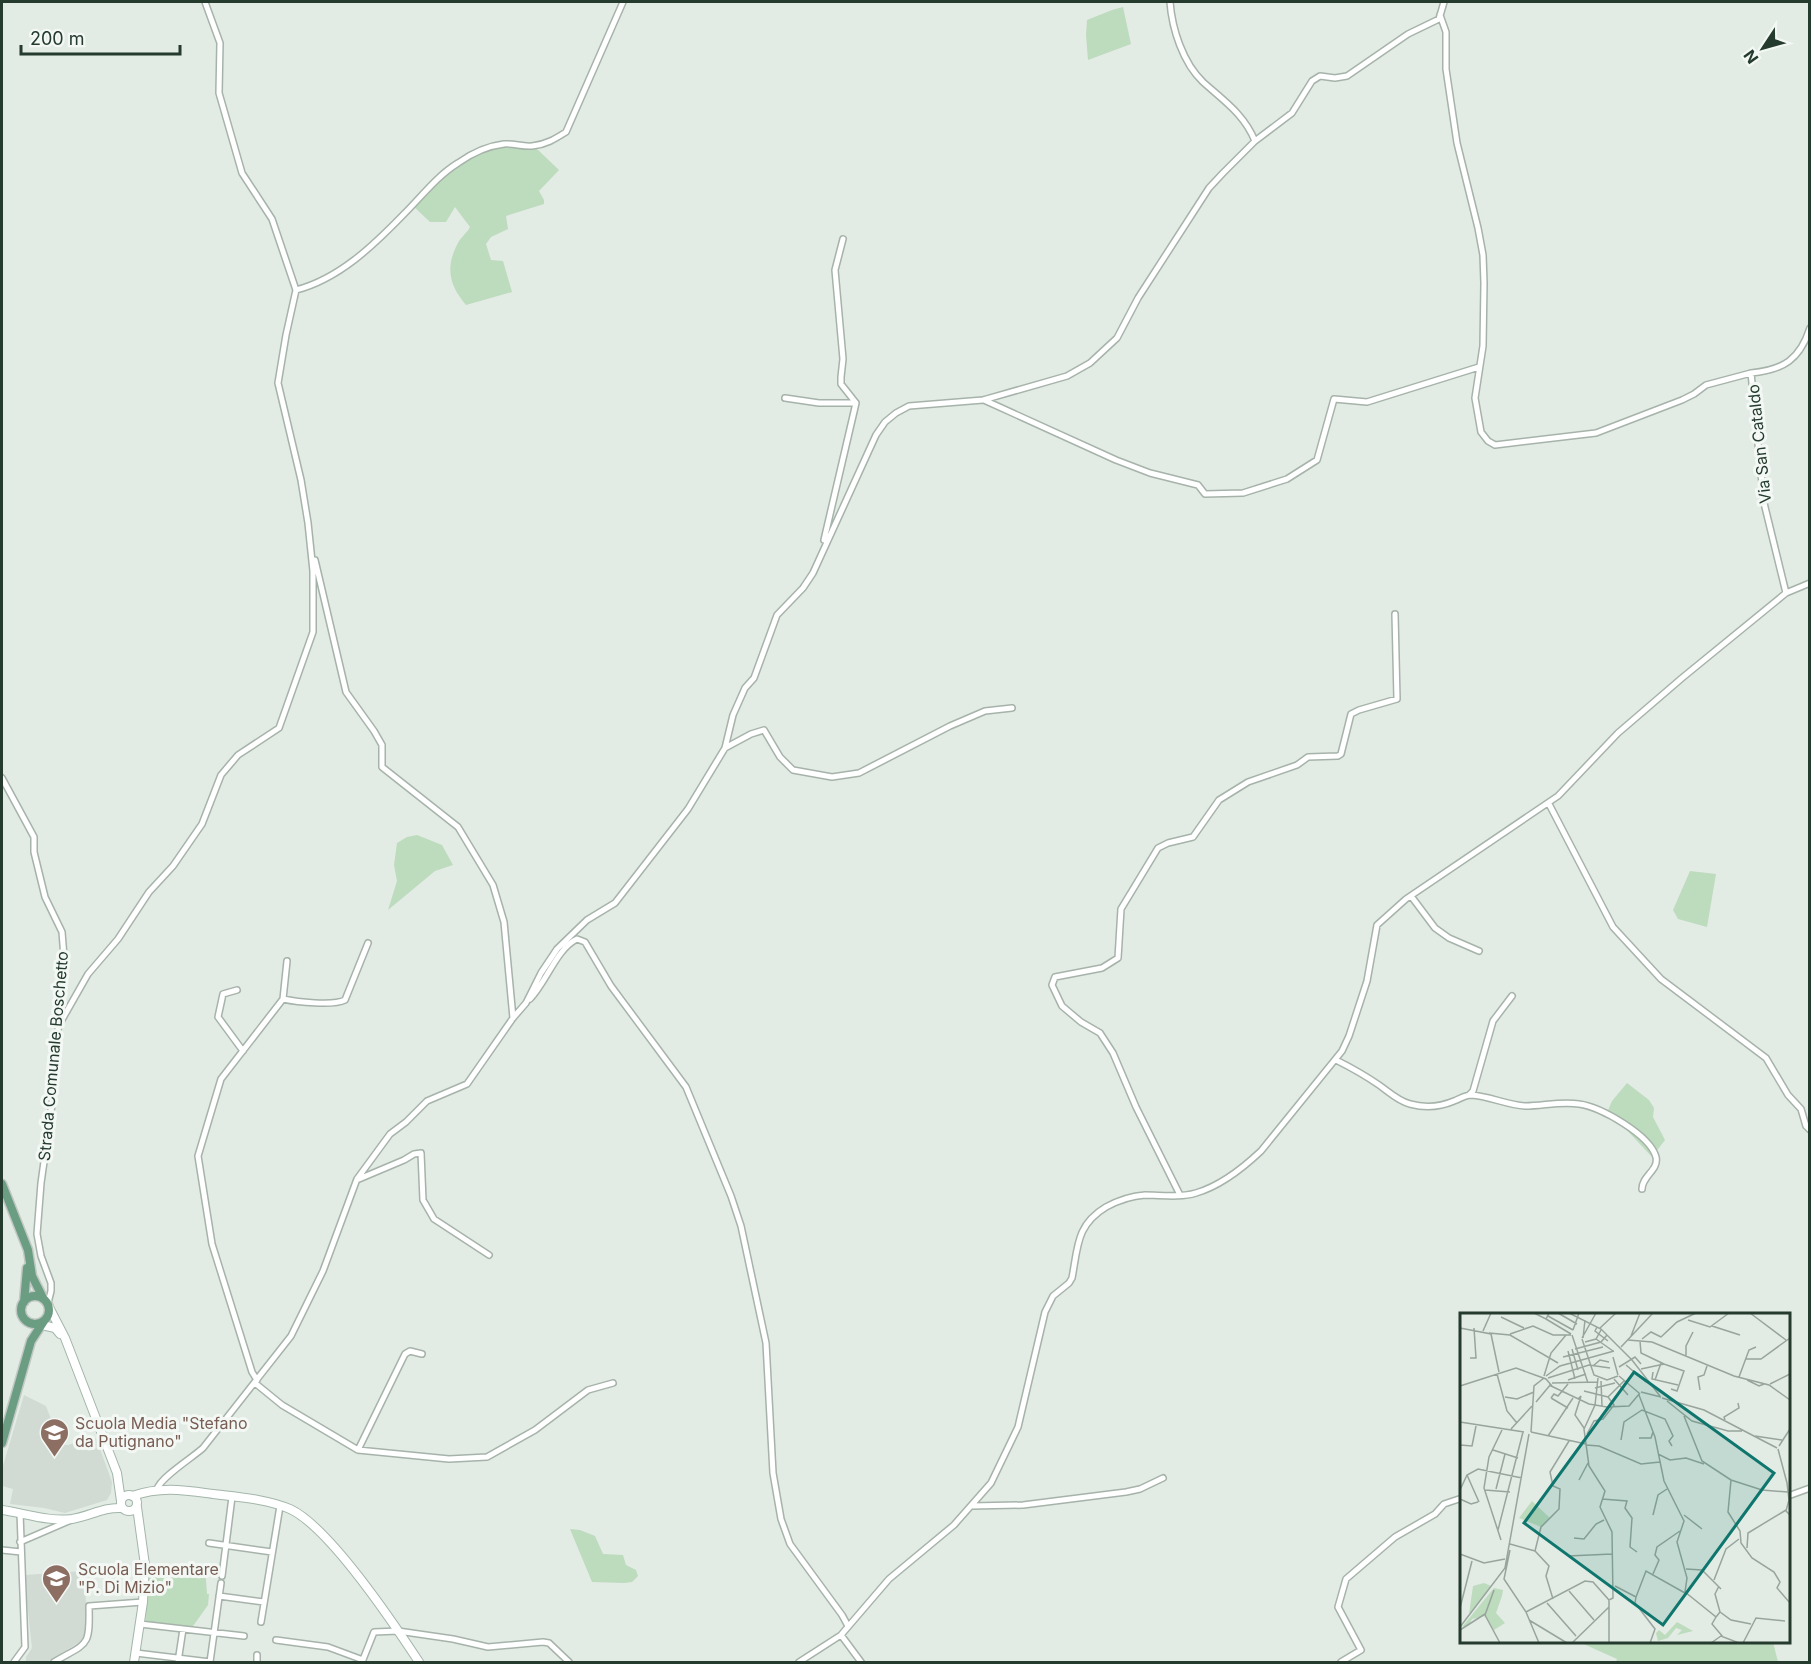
<svg xmlns="http://www.w3.org/2000/svg" width="1811" height="1664" viewBox="0 0 1811 1664" font-family="Inter,sans-serif">
<style>
.built{fill:#d1dbd4}
.green{fill:#bddbbd}
.lines{fill:none;stroke-linecap:round;stroke-linejoin:round}
.street-casing{stroke:#a6b3aa;stroke-width:8}
.secondary-casing{stroke:#a2b6aa;stroke-width:10}
.primary-casing{stroke:#c2c8c4;stroke-width:11}
.street{stroke:#fff;stroke-width:5}
.secondary{stroke:#fff;stroke-width:8}
.primary{stroke:#6a9d82;stroke-width:8}
.labels{text-anchor:middle;dominant-baseline:central;stroke-width:6;stroke-linejoin:round;paint-order:stroke}
.street-label{font-size:16px;fill:#243b2e;stroke:#f3f8f4}
.education-label{font-size:16px;fill:#785e54;stroke:#f3f8f4;text-anchor:start}
.inset-road{fill:none;stroke:#97a59c;stroke-width:1.5}
.view{fill:#0f766e;fill-opacity:0.15;stroke:#0f766e;stroke-width:3}
.inset-edge{fill:none;stroke:#243b2e;stroke-width:3}
</style>
<rect width="100%" height="100%" fill="#e3ebe5"/>
<path class="built" d="M24,1395L46,1406L61,1445H68L77,1442L81,1445L96,1438L112,1482L111,1493L107,1500L65,1513L44,1508L10,1504L13,1489L2,1486V1469Z
M84,1571L88,1633L86,1638L47,1662H26V1657L32,1648L24,1575Z"/>
<path class="green" d="M1123,7L1131,44L1088,60L1086,35L1087,20L1112,10Z
M518,147L537,149L559,170L539,191L544,200V204L506,216L508,229L491,237L486,244L491,260L503,261L512,292L466,305C449,285 445,267 458,243C461,237 467,233 470,227L455,207L446,222H430L411,204C421,193 431,178 443,169C463,154 493,147 518,147Z
M417,835L442,845L453,865L435,871L388,910L397,881L394,865L397,843L407,837Z
M1690,871L1716,874L1707,927L1678,919L1673,910Z
M1627,1083L1649,1100L1654,1108L1653,1117L1665,1140L1652,1157L1624,1127L1606,1115L1612,1101Z
M570,1529L580,1530L595,1536L603,1554L623,1555L626,1565L636,1570L638,1576L632,1582L624,1583L592,1582Z
M205,1568L207,1594H209L208,1605L191,1629L146,1621L147,1576Z
M1579,1642H1773L1778,1662H1616L1617,1659Z"/>
<g class="lines">
<defs>
<path id="street" d="M205,2L220,43L219,93L242,173L272,219L296,290
M1170,2C1172,29 1183,63 1203,82C1224,101 1244,114 1255,141
M1440,15L1446,32V69L1457,143L1478,228L1483,255L1484,283L1483,346L1475,398L1481,432L1488,441L1495,445L1596,433L1682,400L1694,394L1706,385L1751,373
M296,290C339,279 374,245 404,214C422,196 437,176 458,163C472,153 487,146 504,144C513,143 523,147 532,146C545,145 555,139 566,132L623,2
M785,398L819,403H856
M984,400L1116,460L1150,473L1198,485L1205,494L1243,493L1287,479L1317,460L1334,399L1367,402L1479,367
M824,540L856,403L841,384V377L843,359L835,270L843,239
M315,560L346,692L374,731L382,745V767L458,827L493,885L504,922L513,1018
M1786,593L1764,503L1751,373C1784,370 1800,359 1810,328
M725,748L751,734L764,730L780,757L793,770L832,777L859,773L950,726L985,711L1012,708
M2,778L34,837V852L45,897L62,932L64,957L59,992V1025L51,1064L54,1082L51,1112L41,1183L37,1234L41,1256L51,1283V1291L48,1303
M1549,804L1613,927L1661,979L1766,1058L1788,1095L1801,1109L1806,1126L1810,1130
M1411,896L1435,928L1449,938L1479,951
M368,943L345,1000C333,1006 297,1002 283,999L221,1079L198,1156L212,1244L252,1372L257,1380L255,1383L282,1405L358,1450L449,1459L487,1457L535,1430L588,1390L613,1383
M237,990L223,994L218,1017L243,1051
M283,999L287,961
M530,999C546,983 557,948 577,939L585,942L611,986L686,1087L731,1196L741,1226L766,1343L773,1473L781,1519L790,1544L842,1615L848,1626
M59,1025L88,974L118,939L149,892L173,866L202,824L221,775L238,755L279,728L313,632V571L308,523L301,480L278,383L286,335L296,290
M1336,1060C1350,1067 1366,1076 1379,1085C1389,1092 1398,1101 1410,1104C1425,1108 1440,1107 1454,1101C1460,1099 1465,1095 1471,1095C1489,1096 1507,1105 1525,1106C1543,1106 1561,1101 1579,1104C1601,1107 1650,1135 1656,1157C1659,1170 1642,1176 1642,1189
M1469,1095L1473,1091L1493,1021L1512,996
M359,1179L404,1160L414,1154L421,1153L423,1200L434,1219L489,1255
M1180,1195L1136,1107L1113,1053L1100,1033L1081,1022L1062,1006L1052,985L1055,977L1102,968L1118,958L1121,909L1158,848L1168,843L1193,837L1219,800L1248,782L1297,765L1308,757L1338,756L1341,754L1351,714L1359,710L1397,699L1395,614
M358,1450L405,1354L410,1351L422,1354
M157,1489C161,1477 192,1458 203,1448L291,1336L323,1271L357,1179L390,1134L406,1122L427,1101L467,1084L513,1018L526,1003L541,973L557,949L587,920L615,903L688,809L725,748L733,715L745,688L754,678L777,615L803,588L813,573L876,435L885,422L896,413L909,406L983,400L1067,376L1090,363L1117,338L1138,298L1209,188L1223,173L1255,141L1292,113L1312,81L1320,76L1335,78L1347,76L1408,34L1439,19L1444,2
M1788,1496L1810,1488
M971,1506L1023,1505L1126,1492L1140,1489L1163,1478
M20,1542L71,1520
M209,1543L272,1552
M2,1550L21,1552
M222,1576L232,1497
M219,1596L264,1602
M261,1622L280,1506
M140,1624L244,1636
M841,1635L861,1662
M276,1640L328,1647L363,1660
M136,1653L210,1662
M14,1662L25,1647L20,1513
M54,1662C88,1642 90,1648 89,1606L143,1602
M178,1662L183,1629
M210,1662L221,1583
M257,1662V1655
M362,1662L374,1632L398,1631L453,1639L488,1647L543,1642L549,1643L569,1662
M799,1662L841,1635L889,1579L954,1525L991,1483L1018,1427L1045,1312L1053,1296L1069,1283L1072,1278C1078,1247 1076,1225 1106,1207C1119,1200 1130,1196 1145,1195C1161,1195 1180,1198 1196,1193C1220,1186 1243,1168 1261,1151L1342,1051L1349,1036L1367,981L1377,925L1406,899L1558,796L1618,733L1682,678L1786,593L1810,583
M1341,1662L1361,1650L1338,1607L1346,1579L1395,1537L1435,1514L1444,1504L1462,1498"/>
<path id="secondary" d="M49,1307L65,1338L117,1473L121,1501
M46,1326L55,1328L60,1334
M121 1503a8 8 0 1 1 16 0a8 8 0 1 1-16 0Z
M132,1496C161,1486 184,1490 213,1494C238,1497 267,1499 290,1509C329,1527 394,1624 419,1662
M2,1510C24,1513 49,1522 72,1519C91,1516 102,1507 122,1508
M134,1662L143,1602L145,1565L137,1507"/>
<path id="primary" d="M2,1184L28,1250L32,1276L43,1298
M21 1310a14 14 0 1 1 28 0a14 14 0 1 1-28 0Z
M24,1302L27,1268
M2,1443L31,1341L44,1321"/>
</defs>
<use href="#street" class="street-casing"/>
<use href="#secondary" class="secondary-casing"/>
<use href="#primary" class="primary-casing"/>
<use href="#street" class="street"/>
<use href="#secondary" class="secondary"/>
<use href="#primary" class="primary"/>
</g>
<defs>
<symbol id="school-pin" viewBox="-11 -11 22 30"><path d="M0 17L-7.5 6A9.5 9.5 0 1 1 7.5 6Z" fill="#8d6e63" stroke="#f3f8f4"/><path d="M0-5L7-2L0 1L-7-2ZM-4 1L0 2.5L4 1V4Q0 6-4 4Z" fill="#fff"/></symbol>
</defs>
<g fill-rule="evenodd">
<use href="#school-pin" x="38" y="1416" width="33" height="45"/>
<use href="#school-pin" x="40" y="1562" width="33" height="45"/>
</g>
<g class="labels">
<g class="street-label">
<text transform="translate(1759 444) rotate(-96)">Via San Cataldo</text>
<text transform="translate(53 1056) rotate(-85)">Strada Comunale Boschetto</text>
</g>
<g class="education-label">
<text x="75" y="1423">Scuola Media "Stefano<tspan x="75" dy="18">da Putignano"</tspan></text>
<text x="78" y="1569">Scuola Elementare<tspan x="78" dy="18">"P. Di Mizio"</tspan></text>
</g>
</g>
<g transform="translate(1460 1313)">
<rect width="330" height="330" fill="#e3ebe5"/>
<path d="M72,188L90,205L81,214L59,205ZM24,270L31,273L9,301L13,273ZM38,270L34,275L43,277L42,283L36,300L45,310L34,317L26,303L12,306L9,312L2,314ZM217,309L233,318L217,322L222,317L216,315L208,325L198,328L196,320L199,317L205,322Z" fill="#bddbbd"/>
<path class="inset-road" d="M74,0L86,6L89,0M98,0L117,11M109,0L141,16L172,47L200,83M290,0L326,27M88,3L113,17M41,4L64,15M86,6L111,21M228,7L250,14L269,0M252,13L280,22M137,14L135,18L148,28M0,15L31,21L39,59M140,15L156,0M113,17L119,0M23,18L31,0M29,20L50,22L98,50M50,21L73,13L93,22H111M112,22L128,70M171,23L180,0M201,24L217,9L236,0M122,25L136,0M123,25L125,7M122,26L134,62L147,67L158,63M136,26L153,38M182,26L191,19L201,24M168,27L192,29L274,63L309,72L330,87M180,28L181,40L204,51M125,29L136,26L141,17M161,34L193,0M112,36L118,57M115,36L141,29L147,22M108,38L115,66M226,43V33L233,19M103,44L143,34M153,44L158,62M10,45H16L14,15M286,46H301L330,25M166,52L186,69M133,53L140,47L149,49M159,54L175,44L181,51M181,56L204,51L224,58L217,78L211,76M193,59L192,66L218,72M37,61L47,98L57,110M84,63L91,40L106,22M86,63L100,53L154,38M159,63L179,80M279,64L289,37L296,34M88,65L129,52L150,55M154,66L168,82M108,67L126,61M195,67L201,50M287,67L299,73L304,71M141,68L142,93M92,70L138,69M310,71L330,61M89,72L129,91L147,94L169,93L180,80M0,73L56,55L86,66L92,73M135,75L155,70M240,77L238,64L244,62L247,53M124,78L148,84M181,79L201,84M179,82L195,124L204,168L224,208L217,229L227,265L225,279L256,304L252,311L263,324M45,84L57,86L74,79M148,84L164,68M91,85L94,81L98,83L108,71M91,85L108,95M202,85L244,97L317,135M118,86L121,83L115,102L124,115M207,88L232,108L268,118H282M76,89L91,71M224,103L242,148L271,167L268,199L280,218L281,230L292,245L314,259L320,269L317,275L330,290M265,107L264,104L279,95L278,90M0,109L64,119M51,116L72,93M71,119L126,131M71,119L74,73L84,65M127,121L134,108L143,106L154,92L148,84M88,123L113,85M295,123L322,127M179,125H191L193,119M161,127L164,109L182,97L205,106L213,123L209,128L212,133M0,132L12,133L16,113M126,132L139,133L181,151L200,149M319,133L330,116M318,136L327,170L329,187L326,198L330,202M33,137L58,145M198,141L210,147L226,145L244,151M7,162L19,189M119,167L128,150M271,167L302,177L328,179M36,176L45,141M0,177L7,162L18,156L62,165M25,177L50,179M0,186L11,191L18,189M142,186L167,188L165,195L172,205L170,234L177,239M193,202L198,182L207,176M224,202L242,216M38,217L63,119M114,225L124,226L136,211L144,207M41,227L24,175L29,144L42,117M50,231L75,238L89,253L86,263L93,286M287,235L288,220L326,197M50,237L44,266L66,299L125,268L133,269L149,287L153,285L152,219L140,194L145,178L129,153L124,116L135,92L138,65M75,238L81,214L99,196L100,176L93,173L90,159L109,128M0,241L24,250L45,246M108,243L152,241M226,256L242,257L261,276M193,261L199,247L195,242L197,234L220,218M254,267L266,236L279,226M155,273L176,284L175,290L195,316L190,330M259,273L255,281L260,299M34,277L25,302L40,330M109,278L134,307M176,284L186,258L225,280M149,287V330M87,290L116,323M0,295L12,248M66,299L79,330M256,304L260,299L271,307L291,311M69,307L107,330M0,314L45,255L69,121M0,317L25,301M112,330L149,294M251,330L261,323L279,330M283,330L296,305L325,308"/>
<path class="view" d="M174,59L314,160L203,312L64,210Z"/>
<rect width="330" height="330" class="inset-edge"/>
</g>
<rect width="1811" height="1664" fill="none" stroke="#243b2e" stroke-width="6"/>
<g transform="translate(1763 48) rotate(234)" stroke="#f3f8f4" stroke-width="4.5" paint-order="stroke">
<path d="M0-4.5L10 22L0 15L-10 22Z" fill="#243b2e"/>
<text y="-9" font-size="16" font-weight="bold" text-anchor="middle" fill="#243b2e">N</text>
</g>
<path d="M21 45v9h159v-9" fill="none" stroke="#243b2e" stroke-width="3"/>
<text x="30" y="45" font-size="18" fill="#243b2e" stroke="#f3f8f4" stroke-width="4.5" paint-order="stroke">200 m</text>
</svg>
